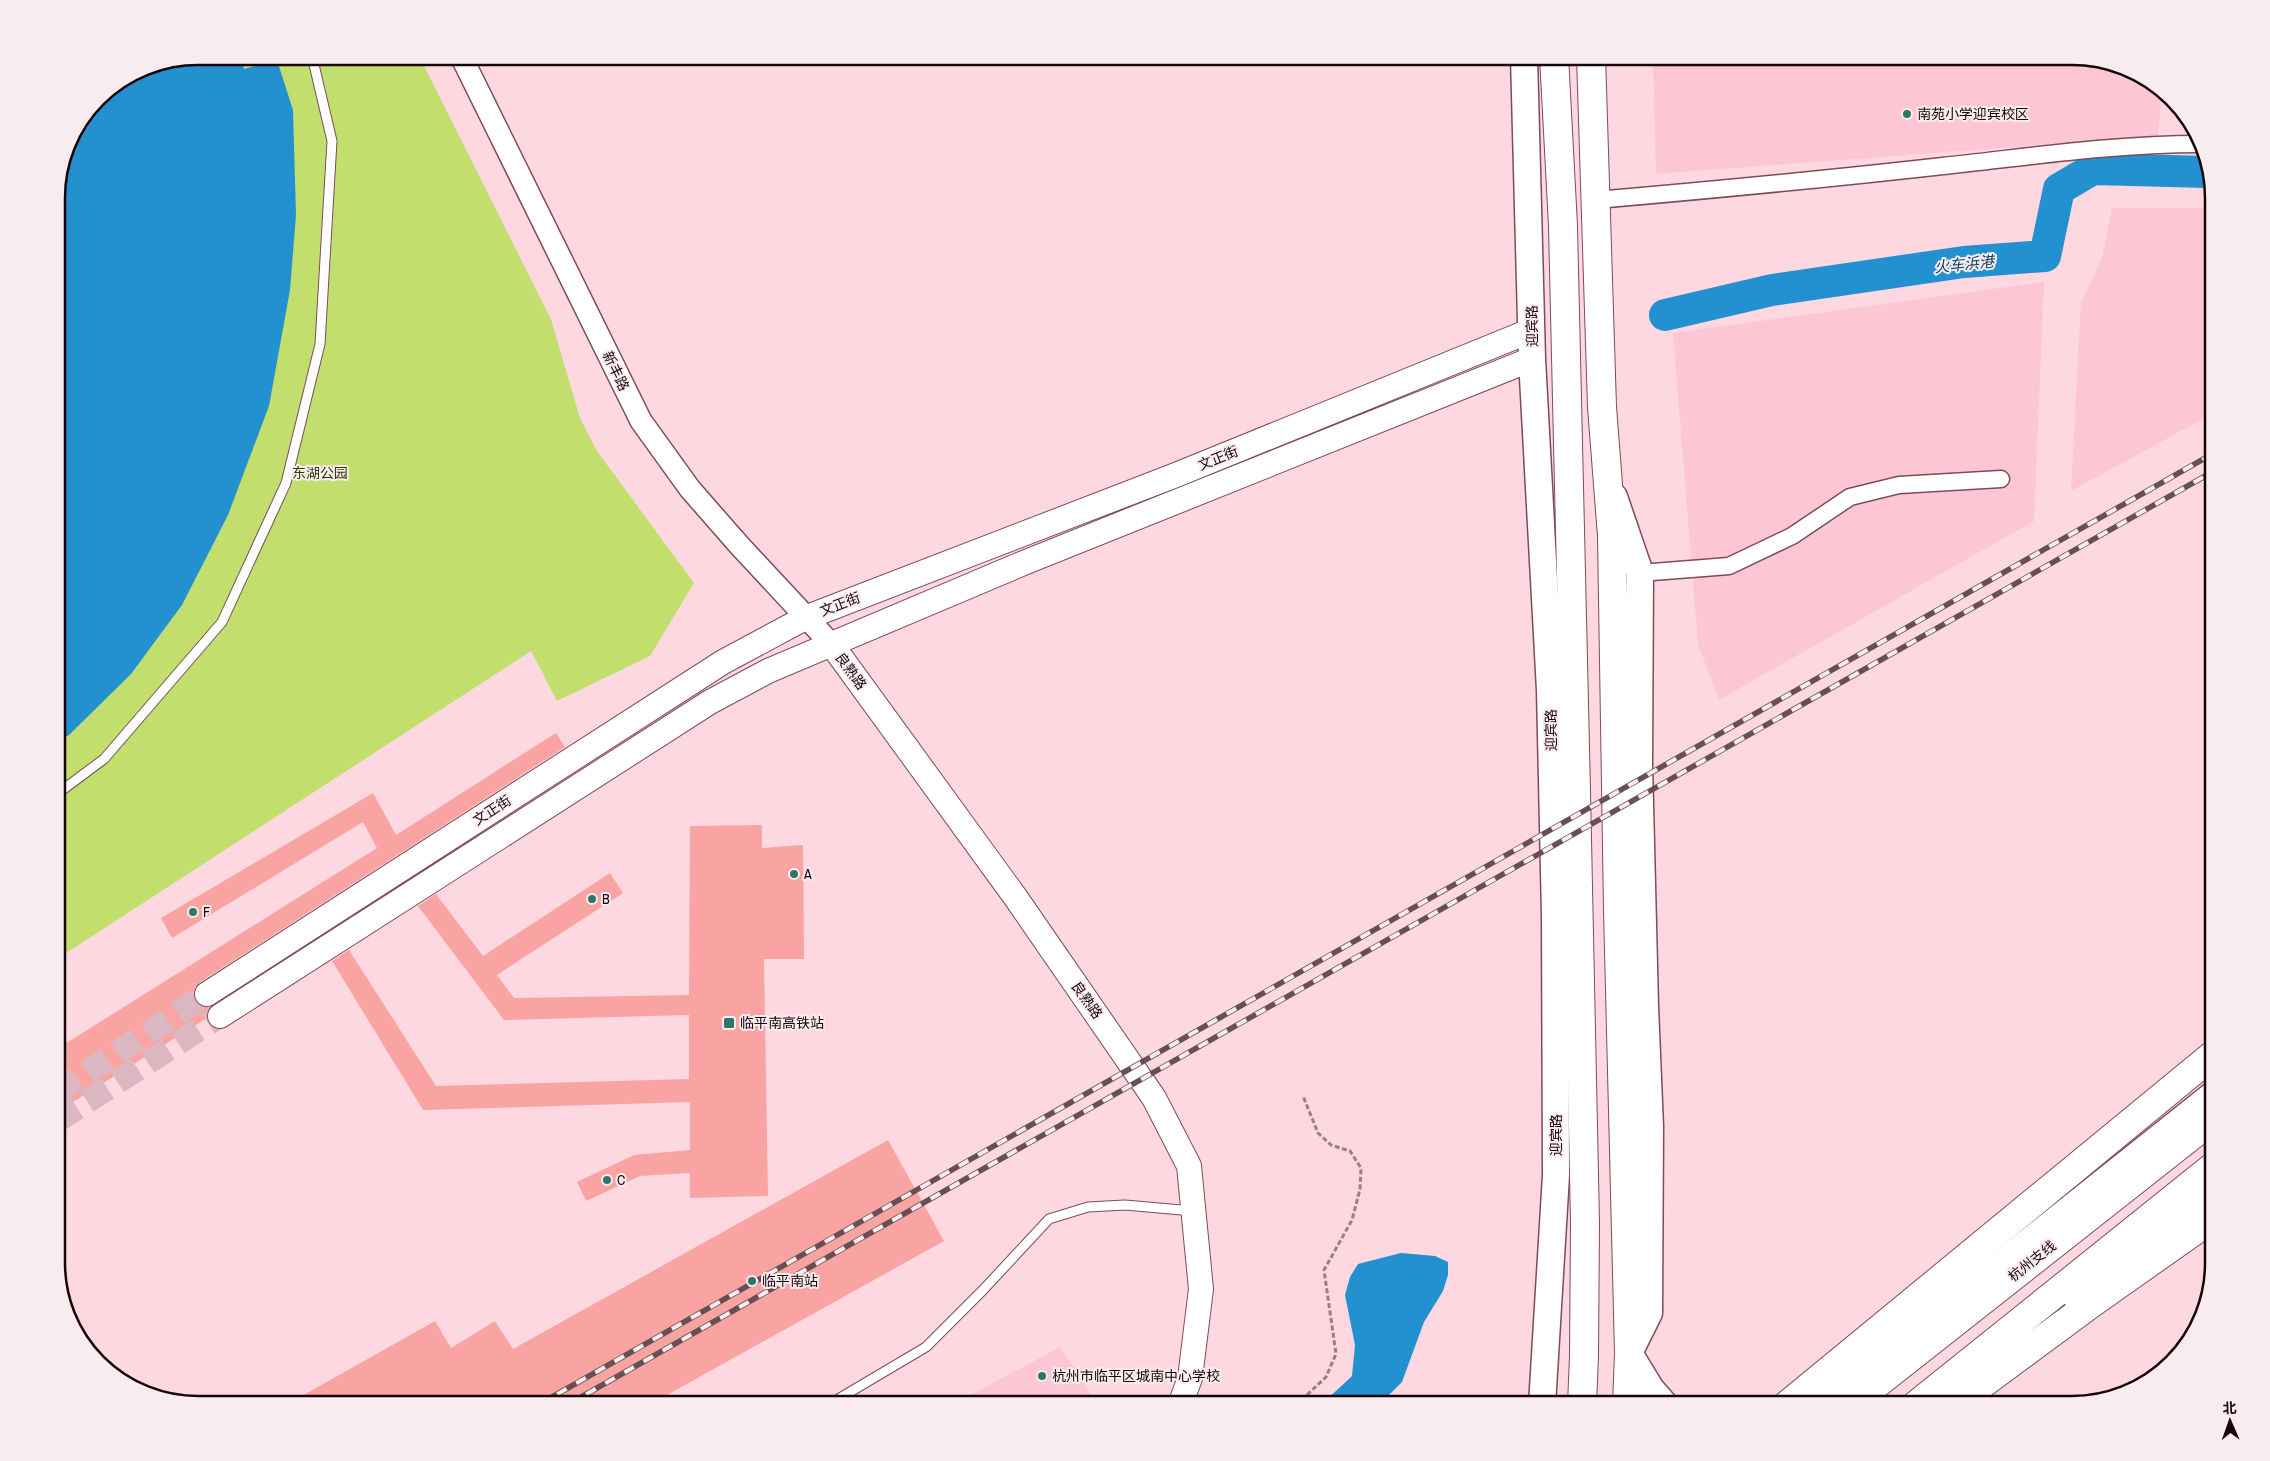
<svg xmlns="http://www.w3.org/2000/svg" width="2270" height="1461" viewBox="0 0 2270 1461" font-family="'Archivo Narrow','Noto Sans SC',sans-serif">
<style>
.built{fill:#fdc6d4}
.green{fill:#c2df6e}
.water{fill:#2390d0}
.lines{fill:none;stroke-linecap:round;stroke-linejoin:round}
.river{stroke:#2390d0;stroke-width:32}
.building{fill:#f9a4a2}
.secondary-tunnel{stroke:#dbb8c1;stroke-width:24;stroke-dasharray:24 12;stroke-linecap:butt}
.service-casing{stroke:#7f4b5a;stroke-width:11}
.minor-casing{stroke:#7f4b5a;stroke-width:19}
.tertiary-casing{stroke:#7f4b5a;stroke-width:24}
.secondary-casing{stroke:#7f4b5a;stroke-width:26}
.primary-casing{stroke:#7f4b5a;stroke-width:29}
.trunk-casing{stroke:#7f4b5a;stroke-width:30}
.motorway-casing{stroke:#7f4b5a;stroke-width:30}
.path{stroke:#9c7f86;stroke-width:3;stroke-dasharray:5 2.5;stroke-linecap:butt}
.service{stroke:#fff;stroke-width:9}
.minor{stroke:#fff;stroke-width:16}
.tertiary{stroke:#fff;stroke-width:21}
.secondary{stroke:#fff;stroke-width:24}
.primary{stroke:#fff;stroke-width:26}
.trunk{stroke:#fff;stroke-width:28}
.motorway{stroke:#fff;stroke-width:28}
.rail-casing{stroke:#684f56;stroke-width:5.5}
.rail{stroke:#f9ecef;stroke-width:4;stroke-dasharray:11;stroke-linecap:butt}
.poi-dot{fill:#30756a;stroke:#f9ecef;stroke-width:2}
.labels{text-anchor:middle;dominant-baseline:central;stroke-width:4;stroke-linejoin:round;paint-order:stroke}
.poi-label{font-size:14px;fill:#18050b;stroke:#f9ecef;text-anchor:start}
.street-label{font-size:14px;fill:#18050b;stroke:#f9ecef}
.park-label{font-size:14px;fill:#2f3b00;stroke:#f9ecef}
.water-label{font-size:15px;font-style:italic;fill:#064061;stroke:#f9ecef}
.rim{fill:none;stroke:#18050b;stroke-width:2.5}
</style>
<rect width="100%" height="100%" fill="#fdd8e1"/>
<path class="built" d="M1653,56H2072L2150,80L2162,92L2158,136L1656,174Z
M2112,208H2214V413L2071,491L2081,303L2102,258Z
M2044,282L2034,521L1719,700L1698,644L1673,333Z
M1060,1347L1098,1405H952Z"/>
<path class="green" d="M198,56H419L551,319L580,418L597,451L694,583L650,656L557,701L531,651L57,959V189L67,144L98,98L144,67Z"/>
<path class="water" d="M198,56H241L244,69L277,60L293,110L296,215L290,290L269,406L228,515L182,605L131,674L69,735L57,742V189L67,144L98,98L144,67Z
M1401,1253L1435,1256L1448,1262V1275L1443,1291L1424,1322L1402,1382L1379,1405H1321L1352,1376L1355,1345L1345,1295L1350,1277L1358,1264Z"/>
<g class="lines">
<path class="river" d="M1665,315L1772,290L1964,262L2045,256L2059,189L2093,169L2207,172"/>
</g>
<path class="building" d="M556,733L565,747L200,982L195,988L193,995L195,1001L200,1006L210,1007L207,1018L57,1112V1049L377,848L363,822L172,938L161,918L373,793L396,835Z
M762,825V848L803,845L804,959H764L768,1196L690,1198V1173L640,1176L586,1201L577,1182L634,1155L690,1150V1102L423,1110L332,961L349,950L436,1086L689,1079V1015L504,1020L418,906L436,894L483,956L610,873L623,893L497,975L514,998L689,995L690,826Z
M888,1140L944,1241L649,1405H286L435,1321L451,1348L495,1321L513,1349Z"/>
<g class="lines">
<path class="secondary-tunnel" d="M57,1092L207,994
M57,1121L220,1016"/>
<defs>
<path id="service" d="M57,794L104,759L222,622L286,483L320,344L332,141L312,56
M828,1405L926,1347L983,1290L1049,1219L1088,1207L1125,1205L1193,1211"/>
<path id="minor" d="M1596,200C1712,190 1827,179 1943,166C2028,157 2114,144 2199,144
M1640,573L1729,566L1792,536L1850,497L1899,485L2001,479"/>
<path id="tertiary" d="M461,56L641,421L690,489L739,545L832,645"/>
<path id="secondary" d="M832,645L1016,898L1154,1098L1189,1166L1201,1289L1190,1378L1180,1405
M207,994L723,662L805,618L1176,475L1532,330
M220,1016L710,702L768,671L1026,562L1532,359"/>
<path id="primary" d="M1524,56L1532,359L1550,690L1555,916L1556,1175L1542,1405
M1614,497L1640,573L1639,763L1645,1006L1650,1127L1649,1313L1629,1353L1651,1389L1665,1405
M2077,1299L2214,1193
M1823,1405L2214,1094"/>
<path id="trunk" d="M1554,56L1563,226L1576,791L1585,1223L1584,1356L1582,1405
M1591,56L1602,407L1612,536L1618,910L1629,1353L1627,1405"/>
<path id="motorway" d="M1787,1405L2214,1054
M1850,1405L2214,1118
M1916,1405L2214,1166
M1954,1405L2092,1303L2214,1217"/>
</defs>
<use href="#service" class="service-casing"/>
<use href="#minor" class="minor-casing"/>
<use href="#tertiary" class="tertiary-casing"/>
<use href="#secondary" class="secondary-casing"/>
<use href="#primary" class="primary-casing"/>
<use href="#trunk" class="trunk-casing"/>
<use href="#motorway" class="motorway-casing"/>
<path class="path" d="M1296,1405L1326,1377L1336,1354L1324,1270L1352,1220L1360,1189L1361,1168L1350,1151L1331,1145L1318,1133L1303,1096"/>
<use href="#service" class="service"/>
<use href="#minor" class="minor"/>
<use href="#tertiary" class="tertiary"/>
<use href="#secondary" class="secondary"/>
<use href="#primary" class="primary"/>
<use href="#trunk" class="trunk"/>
<use href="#motorway" class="motorway"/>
<defs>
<path id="rail" d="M538,1405L2214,453
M567,1405L2214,471"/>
</defs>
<use href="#rail" class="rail-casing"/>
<use href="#rail" class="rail"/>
</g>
<g class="poi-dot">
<circle cx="1907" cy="114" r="5"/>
<circle cx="794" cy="874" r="5"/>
<circle cx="592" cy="899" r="5"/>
<circle cx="193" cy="912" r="5"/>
<rect x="723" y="1017" width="12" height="12" rx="2.5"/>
<circle cx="607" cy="1180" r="5"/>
<circle cx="752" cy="1281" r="5"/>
<circle cx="1042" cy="1376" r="5"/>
</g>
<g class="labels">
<g class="poi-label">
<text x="1917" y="114">南苑小学迎宾校区</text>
<text x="804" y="874">A</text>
<text x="602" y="899">B</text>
<text x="203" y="912">F</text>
<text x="740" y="1023">临平南高铁站</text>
<text x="617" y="1180">C</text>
<text x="762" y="1281">临平南站</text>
<text x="1052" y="1376">杭州市临平区城南中心学校</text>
</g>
<g class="street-label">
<text transform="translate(1532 326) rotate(-91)">迎宾路</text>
<text transform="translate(616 371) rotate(64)">新丰路</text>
<text transform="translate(1218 458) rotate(-22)">文正街</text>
<text transform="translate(840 604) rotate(-21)">文正街</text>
<text transform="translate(851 671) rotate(54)">良熟路</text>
<text transform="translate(1551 730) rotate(-91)">迎宾路</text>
<text transform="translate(492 810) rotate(-33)">文正街</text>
<text transform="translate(1087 1000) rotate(55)">良熟路</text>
<text transform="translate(1556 1135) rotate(-90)">迎宾路</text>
<text transform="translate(2032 1261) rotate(-38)">杭州支线</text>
</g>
<g class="park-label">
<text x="320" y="473">东湖公园</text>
</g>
<g class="water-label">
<text transform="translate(1964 264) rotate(-6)">火车浜港</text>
</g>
</g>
<path d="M0 0H2270V1461H0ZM198 65H2072A133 133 0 0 1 2205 198V1263A133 133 0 0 1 2072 1396H198A133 133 0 0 1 65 1263V198A133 133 0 0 1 198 65Z" fill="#f9ecef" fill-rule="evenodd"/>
<path class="rim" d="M198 65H2072A133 133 0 0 1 2205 198V1263A133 133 0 0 1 2072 1396H198A133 133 0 0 1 65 1263V198A133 133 0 0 1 198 65Z"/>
<g transform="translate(2230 1421) rotate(358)" stroke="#f9ecef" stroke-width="4" paint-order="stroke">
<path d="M0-4L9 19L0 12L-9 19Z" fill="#18050b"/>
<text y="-8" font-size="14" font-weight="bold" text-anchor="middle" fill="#18050b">北</text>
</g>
</svg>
